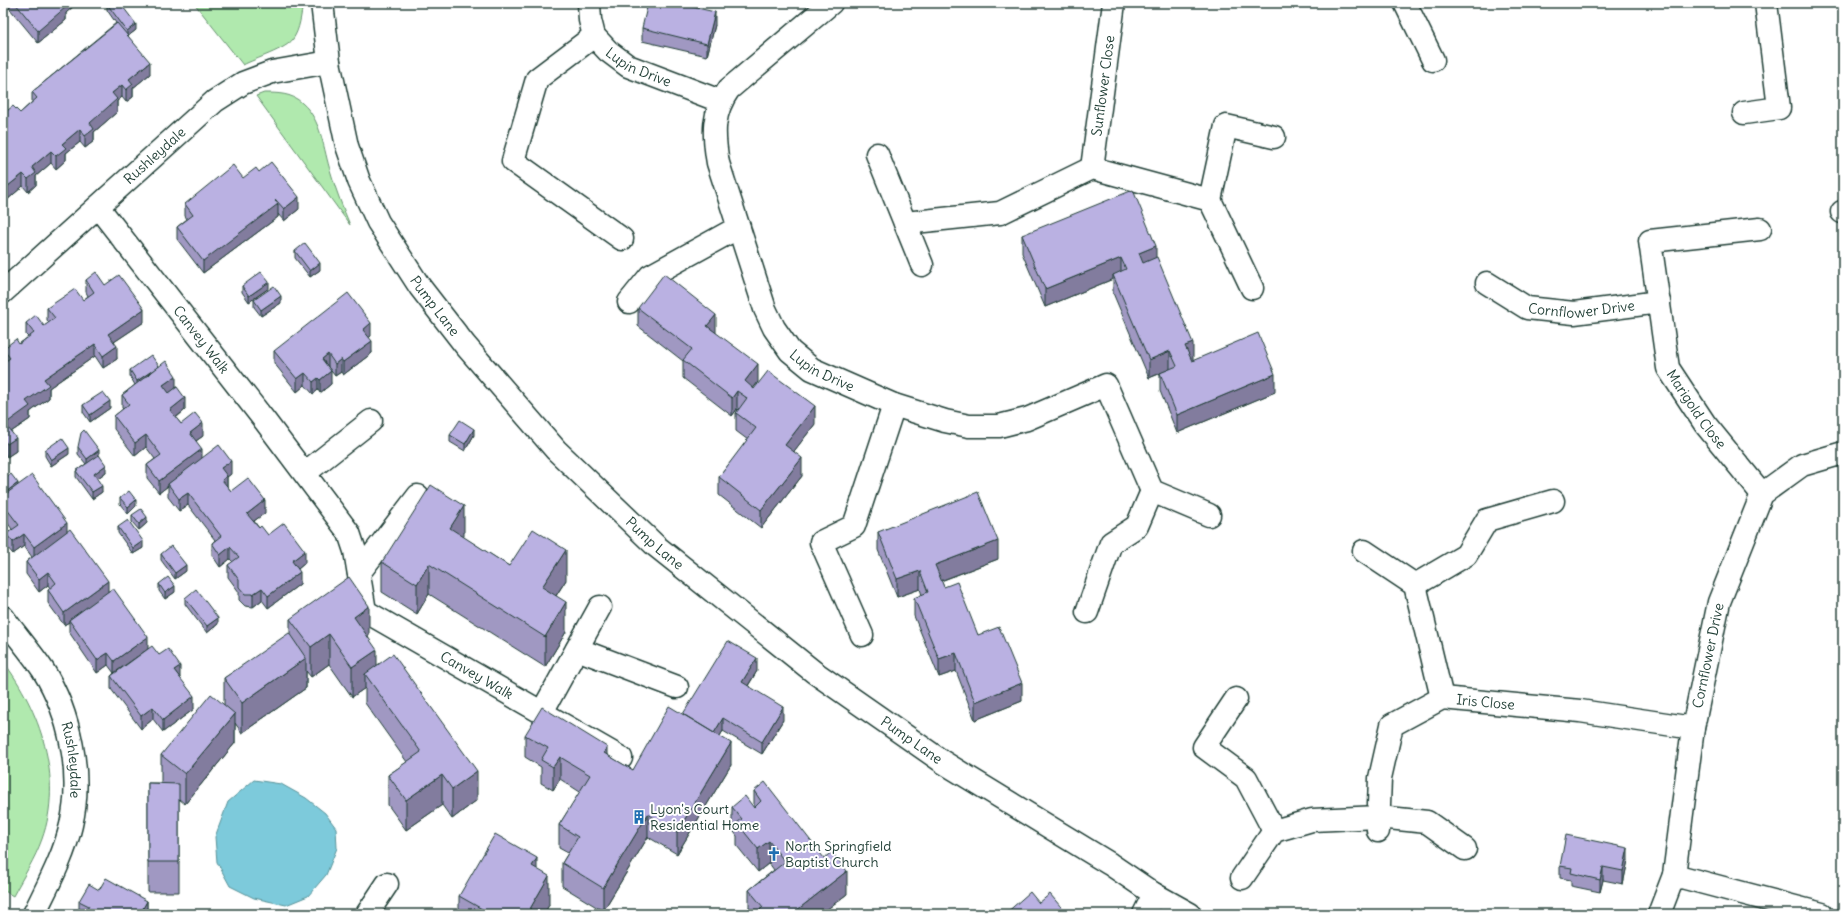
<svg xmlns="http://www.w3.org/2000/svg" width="1846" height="917" viewBox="0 0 1846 917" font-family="Delius,sans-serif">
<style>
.green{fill:#b0e9ae;stroke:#689371}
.water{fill:#7dcadb;stroke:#579298}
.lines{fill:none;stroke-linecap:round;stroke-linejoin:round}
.minor-casing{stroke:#1f3d34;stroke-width:25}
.minor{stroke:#fff;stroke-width:22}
.wall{fill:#a098c2;stroke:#1f3d34}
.shaded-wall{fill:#827c9e;stroke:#1f3d34}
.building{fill:#bab1e2;stroke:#1f3d34}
.labels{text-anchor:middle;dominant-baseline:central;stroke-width:4;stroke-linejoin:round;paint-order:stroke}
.street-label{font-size:14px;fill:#1f3d34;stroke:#fff}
.poi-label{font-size:14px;fill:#1f3d34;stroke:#fff;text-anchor:start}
</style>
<rect width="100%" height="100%" fill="#fff"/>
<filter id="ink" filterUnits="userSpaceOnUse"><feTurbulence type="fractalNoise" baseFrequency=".025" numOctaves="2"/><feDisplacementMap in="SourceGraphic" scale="8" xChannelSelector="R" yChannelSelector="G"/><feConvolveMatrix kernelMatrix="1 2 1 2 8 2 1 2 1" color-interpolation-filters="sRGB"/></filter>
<g filter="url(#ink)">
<path class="green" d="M194,3H303C301,15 300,29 293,39C287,49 254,59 243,65Z
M264,93C277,93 292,93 302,103C322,120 323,149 331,173C336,191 343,208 350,225L256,96Z
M3,661C40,710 64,778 42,839C35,859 23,877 13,896L3,890Z"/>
<path class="water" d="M254,780L281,784L306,798L325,813L336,828L337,848L326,875L308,896L286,905L254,898L230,886L217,862L215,837L228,802Z"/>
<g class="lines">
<defs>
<g id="minor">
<path id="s1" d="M322,3L329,62L347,146L359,181L378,222L420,287L465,345L556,450L656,546L814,672L943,762L1110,864L1154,894L1190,914"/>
<path id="s2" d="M589,3L590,20L594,36L608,51L628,66L720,101"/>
<path id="s3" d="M831,3L729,89C712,113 713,134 718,163L765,309L774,328L790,351L812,369L894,405L945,421L969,426H999L1027,419L1106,385L1152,491L1209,515"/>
<path d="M1405,3L1433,60"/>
<path d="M594,36L537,79L513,161L622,239"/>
<path d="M1744,113L1779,108L1766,3"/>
<path d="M877,154L922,265"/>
<path id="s4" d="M1092,168L1114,3"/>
<path d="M1210,200L1226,126L1274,137"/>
<path id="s5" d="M98,207L265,421L349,533L355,551L365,611L621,758"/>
<path d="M1842,212H1843"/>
<path d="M905,223L1000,213L1092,168L1210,200L1252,288"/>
<path id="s6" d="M1760,229L1650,241L1668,368L1705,424L1762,494"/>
<path id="s7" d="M1487,283L1527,308L1574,313L1659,302"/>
<path id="s8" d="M3,292L215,101L243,83L272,72L329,62"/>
<path d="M629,302L650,276L739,227"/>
<path d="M305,473L371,421"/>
<path d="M1364,551L1415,585L1442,698"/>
<path d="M359,573L418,496"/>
<path d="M1415,585L1466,555L1487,520L1553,501"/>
<path d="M1087,612L1111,543L1137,526L1152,491"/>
<path id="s9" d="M3,617C16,635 31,652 43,670C70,713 83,775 71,825C64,856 48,885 34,914"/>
<path d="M862,635L821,542L854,526L894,405"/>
<path d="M577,649L677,687"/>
<path d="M1236,699L1204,747L1246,778L1274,831"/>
<path d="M542,712L600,607"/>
<path id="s10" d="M1378,831L1380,778L1392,725L1442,698L1580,711L1693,728"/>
<path d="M1674,875L1822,914"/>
<path d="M1242,878L1274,831L1312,820L1379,817L1427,822L1465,849"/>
<path d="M367,914L387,884"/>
<path d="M1144,914L1154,894"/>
<path id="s11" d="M1659,914L1674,875L1693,728L1719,602L1762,494L1802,465L1843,453"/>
</g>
</defs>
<use href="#minor" class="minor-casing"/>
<use href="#minor" class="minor"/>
</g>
<path class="wall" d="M5,3H77L66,13V20L38,43Z
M107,4L136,30L128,36L150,74L133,88V97L126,102L122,97L117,101V112L94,132V141L85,148L80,142L66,153V160L56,169L51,163L36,176V185L28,192L23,186L6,201V210L3,212V114L20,113L32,102V92L116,23L107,10Z
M715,25L707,56L642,41V28Z
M259,172L299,209L284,221L278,214V217L203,273L177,239V227L187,219L185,216V204Z
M1022,235L1156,258L1193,361L1275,392L1177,433L1160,391V373L1164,372L1149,378L1113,293V279L1045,307L1022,253Z
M295,251L320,270L310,277L295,258Z
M86,280L105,285L144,322L114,342L117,359L103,368L95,356L49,388V398L30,412V419L11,432L16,451L7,457L3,451V363L4,362L3,361V349L19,344L28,337L26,335V323L44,326L49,323L47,320V308L83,300L88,296L86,292Z
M242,286L269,288L249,302L242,292Z
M254,300L281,303L261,316L254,307Z
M638,308L716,333L758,382L753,388L815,424L794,451L802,476L761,528L719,495V477L748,440L736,431V413L738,410L737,409L732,416L683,378V361L638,326Z
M371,336L369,337L372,353L343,375L341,372L335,376L328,367L331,384L320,393L318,390L313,394L305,385L297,392L274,363V351Z
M159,366L176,387L185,410L176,418L181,424L203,436L196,441L202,459L231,474L227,477V486L231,491L265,513L254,521L259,528L305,563L298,569L300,584L268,608L262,600L253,607L245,606L239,600V592L228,577V565L233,562L230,559L220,567L212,555V543L215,540L188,505L179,511L168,497V486L159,493L147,478V465L155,459L146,447L135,456L114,429V416L123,409L122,408V395L135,385L130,376V370Z
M83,405L110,408L90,422L83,412Z
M450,435H474L465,451L450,442Z
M78,447L99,455L106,472L97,479L102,492L92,499L76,477V471L86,464L78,454Z
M45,450L69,454L51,466L45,456Z
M3,480L18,485L67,531L148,649L159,655L180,678L194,709L163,732L153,719L141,729L111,689V676L114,673L108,665L97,673L69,632V622L64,625L48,603V590L50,588L48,585L39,592L26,574V562L32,557L24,546L13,554L6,546V534L12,529L6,521L3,523Z
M120,498L136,506L128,514L120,504Z
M132,515L147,523L139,530L132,522Z
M118,527L143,548L133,554L118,533Z
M878,532L998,559L941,581L944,587L978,635L1022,701L975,720L956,671L939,677L914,616V598L922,595L920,589L897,597L878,550Z
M464,536L463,537L509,566L566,580L556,596L566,632L545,667L429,594L417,614L382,592V562Z
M161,554L186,571L175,579L161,560Z
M159,584L175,592L165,599L159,591Z
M185,598L218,624L207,633L185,604Z
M290,619L369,636L368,637L377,665L477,800L452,819L442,805L406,830L388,805V775L407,762L365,703V688L352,697L329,664L311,677L306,671V688L242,733L235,723V743L185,804L179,799V892H148V783H161V755L224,705V678L290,636Z
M757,671L748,686L783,720L762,754L723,731L720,736L731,765L677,854L648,837L603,911L562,886V863L568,853L559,848V825L580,792L560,779L553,790L541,783V767L525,757V735L607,755L633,770L683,714Z
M754,791L847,894L821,914H750L749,913V890L774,870L769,863L758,872L737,846V836L732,829V807L754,808Z
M1628,860L1623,884L1603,880L1600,892L1571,886V880L1560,878V866Z
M537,869L549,905L544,914H459V896Z
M99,890L147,901V914H75L79,912V901Z"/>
<path class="shaded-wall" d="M62,3H77L66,13V20L38,43V31Z
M715,12V25L707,56V44Z
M136,24V30L127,37V31Z
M150,62V74L133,88V97L126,102V90L129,79Z
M122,85V97L117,101V112L94,132V141L85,148V136L90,123L112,93Z
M80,129V142L66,153V160L56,169V156L62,144Z
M51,151V163L36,176V185L28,192V179L32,167Z
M23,174V186L6,201V210L3,212V190Z
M299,197V209L284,221V209Z
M276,200V205L278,204V217L203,273V261Z
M1156,246V264L1139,271V253Z
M1121,258V276L1113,275V279L1045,307V289Z
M320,263V270L310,277V271Z
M269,282V288L249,302V296Z
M281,296V303L261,316V310Z
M144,309V322L108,346V334Z
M716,315V333L707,326Z
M371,323V336L363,342V330Z
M372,341V353L343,375V362Z
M1193,343V361L1185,364V346Z
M95,344V356L49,388V398L30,412V419L5,436V424L26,401L44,379Z
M117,346V359L103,368V356Z
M1170,351V369L1149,378V360Z
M328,354V367L322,359Z
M341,359V372L335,376V364Z
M758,364V382L746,398L745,381Z
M159,366V372L137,388V381Z
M331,371V384L320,393V380Z
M305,373V385L297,392V379Z
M1275,374V392L1177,433V415Z
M176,376V388L163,398V385Z
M318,378V390L313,394V382Z
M737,391V409L732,416V398Z
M185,398V410L170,422V410Z
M110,401V408L90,422V415Z
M815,406V424L785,463V445Z
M203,423V436L190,445V433Z
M474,429V435L465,451V444Z
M146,435V447L135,456V443Z
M16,438V451L7,457V444Z
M69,448V454L51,466V460Z
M202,449V461L168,484V486L159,493V481Z
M99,450V457L87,466V459Z
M802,458V476L761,528V510Z
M231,461V474L227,477V489L222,493L221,468Z
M106,465V472L94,481V474Z
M18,483V489L3,500V494Z
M102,486V492L92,499V492Z
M188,493V505L179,511V499Z
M136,500V506L128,514V507Z
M265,500V513L247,526V514Z
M464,506V536L450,558V528Z
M6,508V521L3,523V511Z
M147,517V523L139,530V524Z
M67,523V535L34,560V547Z
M24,534V546L13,554V542Z
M143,541V548L133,554V548Z
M998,541V559L935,583V565Z
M230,547V559L220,567V555Z
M566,550V580L542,617V587Z
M305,551V563L292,574V561Z
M429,564V594L417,614V584Z
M186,565V571L175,579V573Z
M920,571V589L897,597V579Z
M48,572V585L39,592V579Z
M300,572V584L268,608V596Z
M108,581V593L69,620V622L64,625V613Z
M175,586V592L165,599V593Z
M262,588V600L253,607V594Z
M566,602V632L545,667V637Z
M369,606V636L354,647V617Z
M218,618V624L207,633V626Z
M329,634V664L311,677V647Z
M148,637V649L114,673V661Z
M377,650V679L365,674V688L352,697V667Z
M108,653V665L97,673V660Z
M956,653V671L939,677V659Z
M306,658V688L242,733V703Z
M757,658V671L742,695V682Z
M180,666V678L174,670Z
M1022,683V701L975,720V702Z
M194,696V709L163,732V720Z
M153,707V719L141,729V716Z
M783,707V720L762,754V742Z
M235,714V743L185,804V774Z
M723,718V731L711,750V738Z
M731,743V765L677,854V832Z
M607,747V770L604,753Z
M560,757V779L553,790V767Z
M477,771V800L452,819V789Z
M442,775V805L406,830V800Z
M648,814V837L603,911V888Z
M769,841V863L758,872V849Z
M1628,848V860L1623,884V871Z
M537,858V887L532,866Z
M1603,867V880L1600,892V880Z
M847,871V894L821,914H792Z
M549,876V905L544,914H527Z
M147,901V914H140Z"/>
<path class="building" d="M15,3H62L66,7L38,31Z
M108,3H120L136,24L127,31L107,4Z
M648,3H675L715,12L707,44L642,28Z
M117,23L150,62L129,79L133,84L126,90L122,85L112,93L117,99L90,123L94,129L85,136L80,129L62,144L66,148L56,156L51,151L32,167L36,173L28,179L23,174L3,190V114L13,106L20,113L37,98L32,92Z
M271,162L299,197L284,209L276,200L275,201L278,204L203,261L177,227L193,215L185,204L233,165L243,178L256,168L259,172Z
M1133,190L1156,246L1139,253L1143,263L1157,257L1193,343L1185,346L1192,361L1258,333L1275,374L1177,415L1160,373L1177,366L1170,351L1149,360L1113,275L1126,269L1121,258L1045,289L1022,235Z
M3,195L6,198L3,200Z
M305,243L320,263L310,271L295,251Z
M96,272L105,285L119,275L144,309L108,334L117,346L103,356L95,344L44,379L49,385L26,401L30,406L5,424L16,438L7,444L3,438V363L10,358L3,349L16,339L19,344L34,333L26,323L36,315L44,326L55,318L47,308L75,289L83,300L94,292L86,280Z
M261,272L269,282L249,296L242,286Z
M664,274L716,315L707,326L758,364L745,381L754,389L768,371L815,406L785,445L802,458L761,510L719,477L756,428L736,413L747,398L737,391L732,398L683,360L692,349L638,308Z
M274,286L281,296L261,310L254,300Z
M348,293L371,323L363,330L372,341L343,362L341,359L335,364L328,354L322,359L331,371L320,380L318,378L313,382L305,373L297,379L274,351Z
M151,355L159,366L137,381L130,370Z
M166,361L176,376L163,385L169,393L177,387L185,398L170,410L181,424L195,413L203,423L190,433L202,449L159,481L147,465L161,455L146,435L135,443L114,416L129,404L122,395Z
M103,392L110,401L90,415L83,405Z
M460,420L474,429L465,444L450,435Z
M84,430L99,450L87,459L78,447L81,433Z
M62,438L69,448L51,460L45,450Z
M219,445L231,461L221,468L227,476L222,480L231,491L248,478L265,500L247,514L259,528L261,526L268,535L284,523L305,551L292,561L300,572L268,596L262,588L253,594H245L239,587V580L228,565L239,557L230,547L220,555L212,543L221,536L188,493L179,499L168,484Z
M99,455L106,465L94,474L102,486L92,492L76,471Z
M11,474L18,483L3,494V480Z
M32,475L67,523L34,547L24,534L13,542L6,534L19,525L6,508L3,511V496Z
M431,485L464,506L450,528L509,566L533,529L566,550L542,587L566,602L545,637L429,564L417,584L382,562Z
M129,491L136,500L128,507L120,498Z
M978,492L998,541L935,565L944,587L957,582L978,635L999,627L1022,683L975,702L956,653L939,659L914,598L928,592L920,571L897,579L878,532Z
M141,509L147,517L139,524L132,515Z
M128,520L143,541L133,548L118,527Z
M70,529L108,581L64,613L48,590L56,583L48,572L39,579L26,562Z
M171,546L186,565L175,573L161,554Z
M168,577L175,586L165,593L159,584Z
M349,577L369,606L354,617L377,650L352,667L329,634L311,647L290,619Z
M113,588L148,637L114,661L108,653L97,660L69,620Z
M196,589L218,618L207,626L185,598Z
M289,633L306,658L242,703L224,678Z
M728,641L757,658L742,682L783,707L762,742L723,718L714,733L683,714Z
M152,646L159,655L168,649L180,666L174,670L194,696L163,720L153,707L141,716L111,676Z
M393,654L477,771L452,789L442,775L406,800L388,775L421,752L365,674Z
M211,694L235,714L185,774L161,755Z
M669,706L731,743L677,832L648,814L603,888L562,863L578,837L559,825L590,775L560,757L553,767L541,760L548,748L525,735L542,707L607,747L604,753L633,770Z
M765,782L824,858L832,852L847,871L792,914H761L759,911L763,907L749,890L785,862L769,841L758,849L737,823L742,819L732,807L745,796L754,808L761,801L754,791Z
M148,783L179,784V862H148Z
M495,834L537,858L532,866L549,876L527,914H479L482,909L459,896Z
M1566,835L1628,848L1623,871L1603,867L1600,880L1571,873L1572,868L1560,866Z
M106,878L147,901L140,914H84L89,906L79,901L89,884L99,890Z
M1030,892L1039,903L1050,894L1066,913L1065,914H1005Z
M76,911L82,914H75Z"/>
</g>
<defs>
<symbol id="building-bare" viewBox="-9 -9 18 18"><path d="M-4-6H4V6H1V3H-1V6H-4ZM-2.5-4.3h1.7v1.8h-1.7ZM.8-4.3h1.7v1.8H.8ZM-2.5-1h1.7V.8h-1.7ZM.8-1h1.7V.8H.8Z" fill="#1f6fb2" stroke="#fff" stroke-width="2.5" paint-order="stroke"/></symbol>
<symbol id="church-bare" viewBox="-9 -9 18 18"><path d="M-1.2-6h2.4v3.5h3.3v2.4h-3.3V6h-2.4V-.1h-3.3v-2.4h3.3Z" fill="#1f6fb2" stroke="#fff" stroke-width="2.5" paint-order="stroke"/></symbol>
</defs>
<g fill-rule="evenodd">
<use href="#building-bare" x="629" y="807" width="20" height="20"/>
<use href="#church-bare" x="764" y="844" width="20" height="20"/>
</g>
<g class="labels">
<g class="street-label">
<text stroke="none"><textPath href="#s2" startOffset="89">Lupin Drive</textPath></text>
<text stroke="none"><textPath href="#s4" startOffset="83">Sunflower Close</textPath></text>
<text stroke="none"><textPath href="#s8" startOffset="204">Rushleydale</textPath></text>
<text stroke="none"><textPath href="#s7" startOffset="102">Cornflower Drive</textPath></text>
<text stroke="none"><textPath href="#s1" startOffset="329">Pump Lane</textPath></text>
<text stroke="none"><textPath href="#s5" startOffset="168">Canvey Walk</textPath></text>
<text stroke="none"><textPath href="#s3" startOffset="451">Lupin Drive</textPath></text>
<text stroke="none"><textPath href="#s6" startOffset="289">Marigold Close</textPath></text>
<text stroke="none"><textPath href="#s1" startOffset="653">Pump Lane</textPath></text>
<text stroke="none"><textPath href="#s11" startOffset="264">Cornflower Drive</textPath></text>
<text stroke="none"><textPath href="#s5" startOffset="620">Canvey Walk</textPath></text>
<text stroke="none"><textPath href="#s10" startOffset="208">Iris Close</textPath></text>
<text stroke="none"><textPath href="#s1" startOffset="977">Pump Lane</textPath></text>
<text stroke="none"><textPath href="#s9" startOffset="162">Rushleydale</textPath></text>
</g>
<g class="poi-label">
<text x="650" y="809">Lyon's Court<tspan x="650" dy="16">Residential Home</tspan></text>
<text x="785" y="846">North Springfield<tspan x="785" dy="16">Baptist Church</tspan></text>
</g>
</g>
<rect width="1846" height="917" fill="none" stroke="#fff" stroke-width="16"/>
<rect x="8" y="8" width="1830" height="901" fill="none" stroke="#1f3d34" stroke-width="1.5" filter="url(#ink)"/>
</svg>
